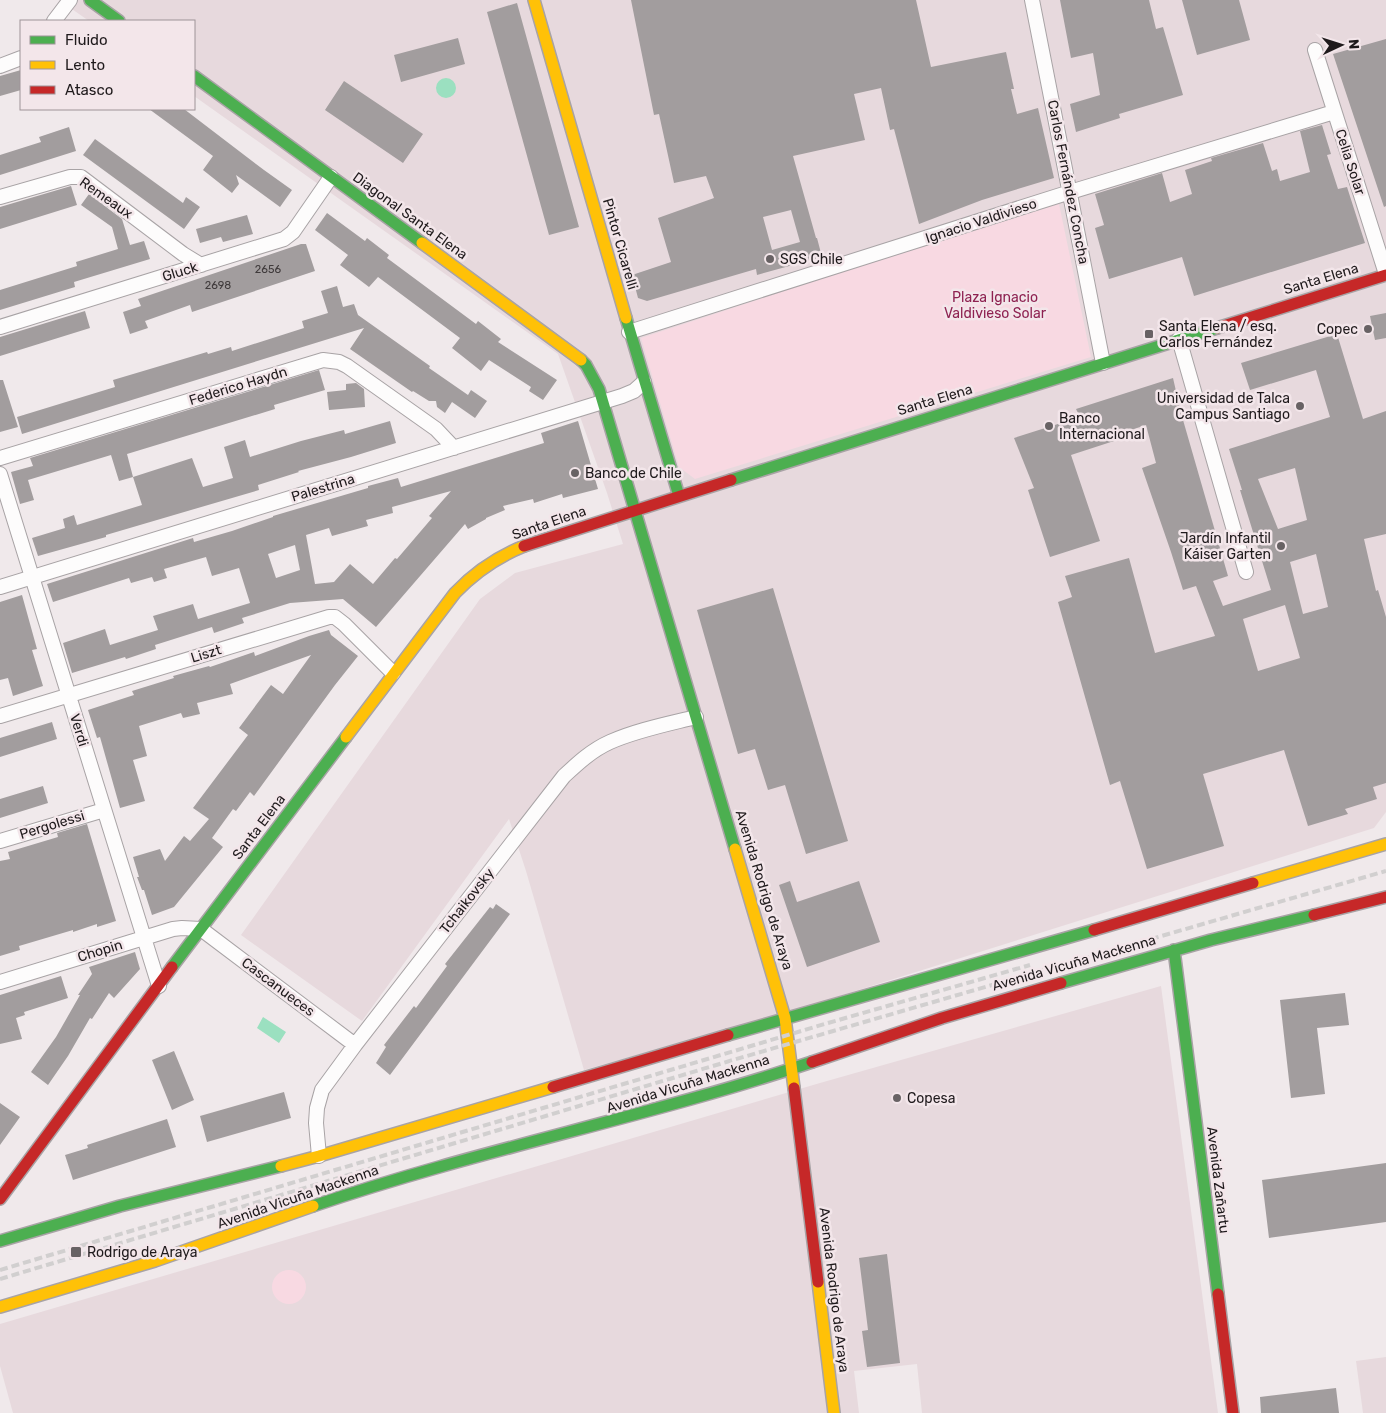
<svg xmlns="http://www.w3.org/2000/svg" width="1386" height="1413" viewBox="0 0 1386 1413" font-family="Rubik,sans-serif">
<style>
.built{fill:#e7d9dd}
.green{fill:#f8d9e2}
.water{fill:#9be0c0}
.building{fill:#a29d9e;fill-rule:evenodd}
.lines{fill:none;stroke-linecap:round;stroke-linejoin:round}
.street-casing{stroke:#a8a3a5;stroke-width:16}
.fast-casing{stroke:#a8a3a5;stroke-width:14}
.slow-casing{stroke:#a8a3a5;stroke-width:14}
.jam-casing{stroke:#a8a3a5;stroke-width:14}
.street{stroke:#fdfcfc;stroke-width:14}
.fast{stroke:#4caf50;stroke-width:11}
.slow{stroke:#ffc107;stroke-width:11}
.jam{stroke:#c62828;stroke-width:11}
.rail{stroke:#d1cfcf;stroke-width:4;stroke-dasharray:8 4;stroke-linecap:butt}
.poi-dot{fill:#686264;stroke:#f3e6ea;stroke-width:2}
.labels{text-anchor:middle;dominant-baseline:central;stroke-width:5;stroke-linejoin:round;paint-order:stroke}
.number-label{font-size:11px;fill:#403b3c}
.street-label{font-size:14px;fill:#1f1a1c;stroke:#f3e6ea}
.poi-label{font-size:14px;fill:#1f1a1c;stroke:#f3e6ea;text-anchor:start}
.park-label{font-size:14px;fill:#8e2251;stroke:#f3e6ea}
</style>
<rect width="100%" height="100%" fill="#f0e9eb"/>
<path class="built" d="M59,0H1386V812L1374,828L779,1015L584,1070L526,871L509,819L362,1021L241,935L480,599L515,573L623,544L607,493L558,354L194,96V21H89Z
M1161,986L1218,1413H922L917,1364L854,1371L859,1413H13L0,1366V1324L820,1083Z
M1386,1357V1413H1363L1356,1361Z"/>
<path class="green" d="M1059,204L1091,357L695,479L679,467L641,338L815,281Z
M272 1287a17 17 0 1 1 34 0a17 17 0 1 1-34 0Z"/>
<path class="water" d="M436 88a10 10 0 1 1 20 0a10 10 0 1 1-20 0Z
M263,1017L286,1032L279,1043L257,1028Z"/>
<path class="building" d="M631,0H916L931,67L1006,52L1014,89H1011L1017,114L1038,108L1054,178L982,200L919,224L894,129L890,130L881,88L854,94L865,140L793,156L816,238H817L822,257L757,275L756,269L647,301L638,298L632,275L671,262L658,218L714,198L706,176L674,183L659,114L654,115ZM791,210L800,242L772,250L763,217Z
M1060,0H1149L1156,29L1163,27L1183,95L1119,114L1120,118L1076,132L1070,104L1100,95L1093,53L1071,58Z
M1182,0H1239L1250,40L1197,55Z
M517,3L579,227L549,235L487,12Z
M458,38L465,64L401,82L394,55Z
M1386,39V206L1384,207L1333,54Z
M21,70V90L0,96V76Z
M344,81L423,134L403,163L325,110Z
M149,109H184L264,170L292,190L280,207L236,175L239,184L232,193L203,170L213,156Z
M1322,125L1331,154L1327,155L1338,189L1347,187L1365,243L1194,296L1182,257L1109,279L1095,228L1104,225L1095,194L1162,173L1170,202L1192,194L1185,170L1212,161L1211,158L1263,143L1272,171L1277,169L1280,181L1310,172L1300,131Z
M69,127L76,151L0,175V155L41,142L39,137Z
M95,139L183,203L186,197L200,207L184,229L83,155Z
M71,186L77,205L0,229V207Z
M89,194L122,219L130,245L144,241L150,259L74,282L75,287L0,310V290L77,266L76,262L118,249L112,227L81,205Z
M327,213L365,241L367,238L389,255L387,258L476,324L478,321L501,339L498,342L557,380L543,400L529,391L531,387L489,360L481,371L452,348L460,338L378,277L369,287L340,265L348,255L315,230Z
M247,215L253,234L223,242L221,237L200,243L196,229Z
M301,244H306L315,271L192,312L190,305L145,321L148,328L130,334L123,312L141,306L138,299Z
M337,286L343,307L354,304L358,315L430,366L429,368L468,395L471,390L487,401L475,418L452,402L445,413L437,407L436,401H429L413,391L412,392L350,349L364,328L22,434L17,417L115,387L113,380L207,352L208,354L231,347L232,351L304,328L302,321L328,313L321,291Z
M85,311L90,328L0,356V337Z
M1386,313V338L1375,340L1370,316Z
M1337,334L1363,419L1386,411V534L1364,539L1376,591L1378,590L1386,617V783L1373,787L1377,799L1345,809L1348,814L1308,826L1284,750L1203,774L1224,846L1147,869L1120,781L1110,785L1058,602L1072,597L1065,576L1129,558L1155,653L1215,636L1196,586L1183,590L1171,552L1162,526L1142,468L1156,463L1146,425L1113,436L1114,441L1071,455L1100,541L1050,557L1028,490L1034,488L1014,438L1080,417L1076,409L1173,378L1181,413L1228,576L1213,581L1223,606L1271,590L1240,490H1242L1229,449L1330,417L1316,370L1250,390L1241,363ZM1295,468L1307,520L1278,529L1258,479ZM1316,554L1328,607L1303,614L1290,562ZM1285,605L1300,658L1258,671L1243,619Z
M319,370L325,390L274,405L275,409L127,454L133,477L119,481L111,455L28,480L34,500L20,504L11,472L33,466L30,458Z
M0,380H3L18,427L0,432Z
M356,383L364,389L365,407L329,410L327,392L346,390V384Z
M390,421L396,443L351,457L298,471L299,472L258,485L259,490L106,535V537L38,556L32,538L65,528L63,519L74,515L77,525L142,505L133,477L192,458L203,487L233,478L224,447L245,440L250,457L301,441L344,430L345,434Z
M578,421L598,489L563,498L562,494L534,503L533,499L503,506L505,510L486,518V519L468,529L465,524L376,627L343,599L290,603L242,618L244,623L214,633L212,627L155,645L156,649L126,659L125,657L72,673L63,643L105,629L110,645L158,630L153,616L193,604L198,619L250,603L239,568L212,576L206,557L164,569L167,578L154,582L152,577L131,583L129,578L53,602L47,584L193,538L194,542L232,531L273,517V516L368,488V486L398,478L401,487L544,443L541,433ZM451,491L429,516L432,518L397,559L395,558L373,584L350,564L334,582L315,584L306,535L329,528L332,536L368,526L366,520L393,513L392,507ZM295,545L300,570L276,578L268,554Z
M773,588L848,841L806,854L785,785L768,790L755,749L738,754L697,610Z
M22,595L37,649L32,650L43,686L13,696L8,678L0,680V602Z
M329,630L331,635L358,656L335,685L254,796L250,792L236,811L233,809L212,838L223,847L174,907L152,915L144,890H142L137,877H139L133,857L160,849L165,861L184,836L190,841L209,819L193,808L248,735L239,728L271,685L283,694L311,655L230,684L233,694L197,703L200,714L183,718L181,713L139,726L147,756L133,760L145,801L120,808L100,737L97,738L88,710L134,695L132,691L174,678L173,676L209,666L210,667L254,652L255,656L309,636Z
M52,722L57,739L0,757V738Z
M43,786L48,803L0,818V799Z
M87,824L116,921L97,927V924L73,932V930L19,946L20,950L0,956V861L10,859L8,852L58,837L57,833Z
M790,881L797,902L859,881L880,942L807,967L779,885Z
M496,904L510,914L390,1075L376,1063L386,1047L384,1045L414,1006L416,1008L447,966L445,964L490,907L493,909Z
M135,952L140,969L114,998L109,993L92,1019L90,1018L68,1056L48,1085L31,1072L56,1037L80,995H78L92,974L89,967Z
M61,976L68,998L24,1012L25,1015L16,1018L22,1039L0,1044V995Z
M1345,993L1349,1025L1317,1028L1325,1094L1291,1098L1280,1000Z
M174,1051L194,1100L172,1110L152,1060Z
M284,1092L291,1118L207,1142L200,1116Z
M0,1103L20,1117L0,1145Z
M167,1119L176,1147L73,1180L65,1155L88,1148L87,1145Z
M1386,1163V1222L1269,1238L1262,1180Z
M887,1254L900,1363L867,1367L862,1331L868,1330L859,1258Z
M1336,1388L1339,1413H1261L1260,1397Z"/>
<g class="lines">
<defs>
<path id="street" d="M1032,0L1103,363
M54,21L70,0
M1315,50L1386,274
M0,66L21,58
M0,197L70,177H81L183,254L201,265
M0,327L284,239L293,232L331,177
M629,332L1070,192L1334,112
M1179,339L1246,572
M0,458L323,360L339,362L347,366L436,429L454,448
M0,474L159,986
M0,587L622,396L634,391L644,382
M0,716L329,617H335L344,624L393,673
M0,841L104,810
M0,982L173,929L182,928L201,929L355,1045
M319,1156L316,1123L317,1108L322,1090L355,1045L564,776C578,763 592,750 610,742C637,730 668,724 696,717"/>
<path id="fast" d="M90,0L119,21
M194,76L422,243
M626,318L679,496
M581,360L586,365L599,389L735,849
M731,480L1217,328
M1174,950L1218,1294
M172,967L346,737
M1061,983L1211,940L1314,915
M728,1035L1094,930
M313,1206C477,1150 648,1117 812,1062
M0,1241L120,1206L281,1166"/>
<path id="slow" d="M534,0L626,318
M422,243L581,360
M346,737L455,593C475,572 497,557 524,546
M735,849L785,1018L794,1088
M1253,883L1386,844
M281,1166L319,1156L553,1087
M818,1282L834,1413
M0,1307L155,1261L313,1206"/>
<path id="jam" d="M1217,328L1386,275
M524,546L731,480
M1314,915L1386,897
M1094,930L1253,883
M812,1062L942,1018L1061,983
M553,1087L728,1035
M794,1088L818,1282
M0,1199L172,967
M1218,1294L1233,1413"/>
</defs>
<use href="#street" class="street-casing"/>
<use href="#fast" class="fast-casing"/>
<use href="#slow" class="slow-casing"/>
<use href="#jam" class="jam-casing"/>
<use href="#street" class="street"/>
<use href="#fast" class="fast"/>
<use href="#slow" class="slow"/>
<use href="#jam" class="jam"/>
<path class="rail" d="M0,1270L828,1023L1030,965
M0,1279L733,1060L1386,871"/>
</g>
<g class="poi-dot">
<circle cx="770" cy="259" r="5"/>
<circle cx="1368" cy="329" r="5"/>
<rect x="1144" y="329" width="10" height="10" rx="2.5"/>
<circle cx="1300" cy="406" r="5"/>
<circle cx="1049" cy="426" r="5"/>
<circle cx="575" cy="473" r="5"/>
<circle cx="1281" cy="546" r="5"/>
<circle cx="897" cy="1098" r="5"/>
<rect x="70" y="1246" width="12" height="12" rx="2.5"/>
</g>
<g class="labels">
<g class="number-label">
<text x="268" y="269">2656</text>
<text x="218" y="285">2698</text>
</g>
<g class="street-label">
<text transform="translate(1350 162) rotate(72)">Celia Solar</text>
<text transform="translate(1068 182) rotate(79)">Carlos Fernández Concha</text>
<text transform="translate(106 198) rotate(35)">Remeaux</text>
<text transform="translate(410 216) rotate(36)">Diagonal Santa Elena</text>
<text transform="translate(981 221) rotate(-18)">Ignacio Valdivieso</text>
<text transform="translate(620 244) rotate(74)">Pintor Cicarelli</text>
<text transform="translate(180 272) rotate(-17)">Gluck</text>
<text transform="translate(1321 279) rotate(-17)">Santa Elena</text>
<text transform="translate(238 386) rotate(-17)">Federico Haydn</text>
<text transform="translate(935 400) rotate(-17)">Santa Elena</text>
<text transform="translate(323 488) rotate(-17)">Palestrina</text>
<text transform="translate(549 523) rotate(-19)">Santa Elena</text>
<text transform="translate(206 654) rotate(-17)">Liszt</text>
<text transform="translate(79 730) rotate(73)">Verdi</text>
<text transform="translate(52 825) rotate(-17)">Pergolessi</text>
<text transform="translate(259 827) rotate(-53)">Santa Elena</text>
<text transform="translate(764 890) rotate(73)">Avenida Rodrigo de Araya</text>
<text transform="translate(467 901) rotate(-52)">Tchaikovsky</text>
<text transform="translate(100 951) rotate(-17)">Chopin</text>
<text transform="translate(1074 963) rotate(-16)">Avenida Vicuña Mackenna</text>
<text transform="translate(278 987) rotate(37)">Cascanueces</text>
<text transform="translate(688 1084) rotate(-17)">Avenida Vicuña Mackenna</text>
<text transform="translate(1218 1180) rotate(83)">Avenida Zañartu</text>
<text transform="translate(298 1197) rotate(-19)">Avenida Vicuña Mackenna</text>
<text transform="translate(834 1290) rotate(83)">Avenida Rodrigo de Araya</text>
</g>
<g class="poi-label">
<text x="780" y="259">SGS Chile</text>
<text x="1159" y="326">Santa Elena / esq.<tspan x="1159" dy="16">Carlos Fernández</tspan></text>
<text x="1358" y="329" text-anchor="end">Copec</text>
<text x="1290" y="398" text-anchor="end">Universidad de Talca<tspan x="1290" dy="16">Campus Santiago</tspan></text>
<text x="1059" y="418">Banco<tspan x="1059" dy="16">Internacional</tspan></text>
<text x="585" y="473">Banco de Chile</text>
<text x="1271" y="538" text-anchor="end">Jardín Infantil<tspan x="1271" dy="16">Káiser Garten</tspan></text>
<text x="907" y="1098">Copesa</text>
<text x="87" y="1252">Rodrigo de Araya</text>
</g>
<g class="park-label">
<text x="995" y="297">Plaza Ignacio<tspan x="995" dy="16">Valdivieso Solar</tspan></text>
</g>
</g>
<rect x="20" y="20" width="175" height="90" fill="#f3e6ea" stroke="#9e9498"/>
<rect x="30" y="36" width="25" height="8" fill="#4caf50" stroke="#9e9498"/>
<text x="65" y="45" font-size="15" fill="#1f1a1c">Fluido</text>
<rect x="30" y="61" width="25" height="8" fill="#ffc107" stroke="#9e9498"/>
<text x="65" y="70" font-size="15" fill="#1f1a1c">Lento</text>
<rect x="30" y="86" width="25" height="8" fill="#c62828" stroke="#9e9498"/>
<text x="65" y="95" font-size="15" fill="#1f1a1c">Atasco</text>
<g transform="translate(1341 45) rotate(86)" stroke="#f3e6ea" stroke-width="4" paint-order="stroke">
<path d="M0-4L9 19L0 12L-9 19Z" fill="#1f1a1c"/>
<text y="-8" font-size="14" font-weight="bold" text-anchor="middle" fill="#1f1a1c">N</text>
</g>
</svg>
